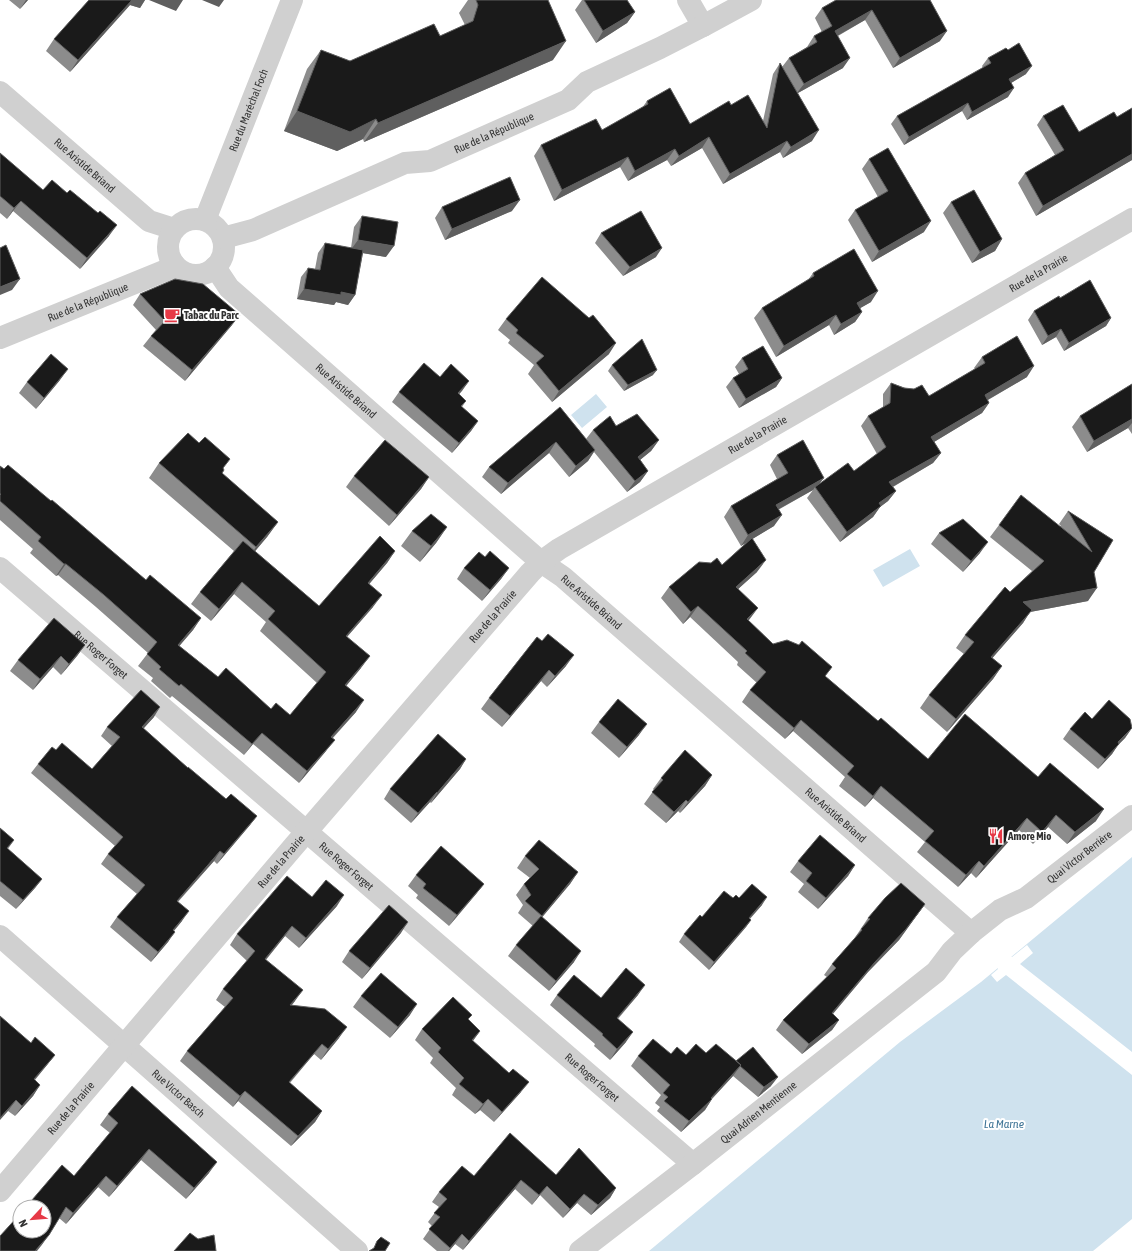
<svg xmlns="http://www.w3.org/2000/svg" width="1132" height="1251" viewBox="0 0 1132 1251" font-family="'Asap Condensed',sans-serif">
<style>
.water{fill:#cfe2ee}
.pier{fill:#fff}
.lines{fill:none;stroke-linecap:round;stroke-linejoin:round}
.minor{stroke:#d0d0d0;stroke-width:22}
.wall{fill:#8c8c8c}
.shaded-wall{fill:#5f5f5f}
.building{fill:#1a1a1a;stroke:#5f5f5f}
.labels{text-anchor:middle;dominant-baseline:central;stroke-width:4;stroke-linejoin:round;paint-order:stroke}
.street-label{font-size:11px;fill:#333;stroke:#fff}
.poi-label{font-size:11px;font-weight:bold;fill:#333;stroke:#fff;text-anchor:start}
.water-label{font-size:12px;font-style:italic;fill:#3f7597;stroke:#fff}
</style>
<rect width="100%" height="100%" fill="#fff"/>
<path class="water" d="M596,394L607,407L582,428L571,415Z
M910,549L920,566L883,587L873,570Z
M1132,857V1219L1093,1251H649L900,1042L981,982Z"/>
<path class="pier" d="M1027,945L1033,953L1020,964L1132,1052V1075L1006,975L997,982L991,975L998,969L997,967L1010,956L1012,957Z"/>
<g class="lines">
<g class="minor">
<path d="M688,0L703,26"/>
<path id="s1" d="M0,92L149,221L174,229"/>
<circle cx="196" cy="247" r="28"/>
<path id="s2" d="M205,220L292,0"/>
<path id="s3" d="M223,238L253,230L405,163L430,161L568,100L587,82L660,48L703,26L751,0"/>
<path id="s4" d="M215,267L229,288L541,562L563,577L971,933"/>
<path id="s5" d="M0,338L169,269L174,264"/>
<path id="s6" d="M0,568L693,1164"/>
<path id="s7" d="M0,936L357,1251"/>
<path id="s8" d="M0,1191L294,846L530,573L541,562L559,549L1132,219"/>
<path id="s9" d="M580,1251L693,1164L936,972L952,951L971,933L1000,910L1026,898L1132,816"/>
</g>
</g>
<path class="wall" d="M9,0H28L20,9Z
M89,0H145L140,8L130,5L70,72L46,51L54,39Z
M468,0H548L553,60L364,142L363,139L337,151L284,131L307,69L321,50L350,61L440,36L465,25L459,13Z
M582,0H627L635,12L627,23L596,43L575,10Z
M930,0L940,41L893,68L865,20L838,36L843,68L798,93L812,141L783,158L780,152L723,184L702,148L671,166L667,160L628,181L620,167L554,201L534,156L541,145L602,130L642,108L647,101L690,124L731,105L763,121L773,74L780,63L782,67L789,58L807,47L814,36L822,32L815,18L822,8Z
M988,58L1026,74L1011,83L1008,97L967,120L962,111L904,145L891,124L897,116L983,68L982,66Z
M1132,108V160L1036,216L1018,183L1025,173L1055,155L1037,125L1043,116L1079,132L1117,117Z
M0,154L43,190L109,236L80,269L13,211L7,219L0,213Z
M869,159L924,232L872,262L848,220L855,210L878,197L862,169Z
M951,202L1002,239L995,251L972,263L943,213Z
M442,207L512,211L445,240L435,218Z
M362,216L386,257L363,253L355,295L348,305L336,302L334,305L297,299L301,277L308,268L315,269L318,253L325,243L351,248L354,227Z
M601,233L656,257L623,276L595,243Z
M813,273L871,302L860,308L862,312L855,322L834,335L829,325L776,357L754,318L762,308L808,280Z
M140,294L232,325L185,381L143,346L151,336L156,330L133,305Z
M1060,298L1111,318L1106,326L1064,351L1056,337L1042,345L1028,320L1034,311Z
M506,319L609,354L552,402L528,374L534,365L508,343L510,340L498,330Z
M982,357L1027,377L988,400L989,403L982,413L934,442L941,453L933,463L893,487L896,491L888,501L880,507L873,517L840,542L807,498L813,490L778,510L774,526L752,539L757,572L738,589L749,621L773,644L832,667L825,676L878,721L928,759L1038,777L1096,821L1067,844L1048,827L1033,844L1019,830L976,878L971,873L958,887L917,852L925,842L873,798L865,807L839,786L845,777L793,731L785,739L742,702L750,690L757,683L737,665L738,662L690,617L683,624L661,598L669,587L722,565L748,541L741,546L724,517L731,506L777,479L770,465L777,455L819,484L854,471L877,454L861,426L868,416L883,407V394L891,383L929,396L975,369L974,368Z
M742,358L782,378L776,387L739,408L726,387L733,378L739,374L735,367Z
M612,365L653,375L624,391L608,371Z
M440,377L469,381L459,394L466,401L462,407L478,421L471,431L452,453L392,402L399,392Z
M60,380L36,409L19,393L27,382Z
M1132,384V434L1128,428L1087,452L1072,427L1080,416Z
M560,407L586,439L593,430L616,426L659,440L651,451L640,460L648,471L640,482L627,492L594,452L588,461L569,477L549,453L501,494L482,477L489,467Z
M159,463L223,469L224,470L222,474L278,522L267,537L255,551L319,606L395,551L387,563L369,584L373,607L347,637L361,668L346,686L356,712L333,738L326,751L299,783L253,744L244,755L172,696L170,698L151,681L153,678L138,666L148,653L96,607L58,575L56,576L30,553L33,549L0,520V466L4,469L51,501L146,580L201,618L193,630L179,646L218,677L271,709L290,715L317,683L260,631L266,622L234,594L211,621L191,604L200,592L234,551L149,478Z
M354,476L429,477L421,489L389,526L346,487Z
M1068,511L1113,540L1094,572L1088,601L1030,612L1023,623L992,658L1002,666L993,679L947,732L920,708L929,695L964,654L956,648L965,635L1032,571L990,537L999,525L1061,526L1059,524Z
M447,527L436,543L420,562L401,546L412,531Z
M939,533L980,553L963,572L931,544Z
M485,557L509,568L501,579L482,601L457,579L464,568Z
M537,637L566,666L547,687L541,681L502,727L481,709L489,698Z
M85,645L77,656L61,675L53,667L33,690L10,671L18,660Z
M154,717L143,728L188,768L226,799L257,816L250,825L217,864L214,861L178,902L182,921L174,931L168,942L151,962L110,927L117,917L137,894L101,864L108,854L115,846L31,773L38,764L56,750L92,769L112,746L101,736L107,727Z
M1092,719L1132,728L1125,738L1118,745L1112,754L1098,769L1063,739L1070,729Z
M599,722L639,735L619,758L591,733Z
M466,759L460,769L431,803L430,802L411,823L384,799L390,789Z
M712,775L705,786L680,813L678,811L666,823L644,804L654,790L653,789L661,778Z
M0,828L14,840L8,849L42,879L35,888L16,909L0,896Z
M525,856L578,872L570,884L542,917L574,962L549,991L508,956L516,945L533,926L518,913L523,905L516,895L524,884L530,878L517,868Z
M798,861L855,865L848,876L818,909L798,892L804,884L790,872Z
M416,875L484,884L476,894L449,926L416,898L418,895L408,886Z
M733,898H739L762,905L750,919L751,920L746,927L709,970L679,942L684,934L702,917Z
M925,904L899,940L868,972L833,1014L839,1020L832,1030L802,1054L776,1030L783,1020L827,977L824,975L832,964L854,939L868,918Z
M337,906L299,948L285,936L266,960L295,1001L292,1005L339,1038L321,1060L314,1054L290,1083L322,1111L315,1122L291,1146L238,1101L233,1107L180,1061L187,1051L225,1007L216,1000L223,989L247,961L230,945L237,934Z
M401,933L362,979L342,962L349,951Z
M557,995L601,998L638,995L618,1019L626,1042L610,1060L594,1046L595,1044L550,1005Z
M361,996L410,1015L390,1038L353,1007Z
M468,1020L480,1031L473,1041L521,1092L494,1122L480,1110L475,1114L452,1095L456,1088L430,1063L433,1058L415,1040L422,1029Z
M31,1043L55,1055L35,1080L40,1085L33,1096L15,1116L8,1111Z
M706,1053L736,1061L771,1086L758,1097L733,1076L712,1099L705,1110L681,1132L657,1111L660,1107L655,1103L661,1095L631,1066L638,1056L671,1054L686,1055Z
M108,1114L209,1173L186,1199L141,1160L109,1197L98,1187L66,1224L59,1218L41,1246L74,1176L110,1133L100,1125Z
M556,1175L616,1188L610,1198L591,1215L577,1203L563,1218L540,1195L532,1205L515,1189L463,1250L455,1244L449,1251H437L423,1239L432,1226L428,1222L439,1207L432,1202L439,1192L474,1176Z"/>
<path class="shaded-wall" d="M26,0H28L20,9Z
M132,0H145L140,8L130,5L70,72L78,60Z
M149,0H183L176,11Z
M202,0H224L219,7Z
M872,10L865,20L828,41L835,31Z
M635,12L627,23L596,43L603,31Z
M947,31L940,41L893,68L900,58Z
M566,41L553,60L364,142L378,123Z
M850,58L843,68L796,94L804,84Z
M1032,66L1026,74L1003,88L1009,79Z
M1014,88L1008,97L967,120L972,112Z
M968,103L962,111L904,145L909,137Z
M297,111L376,119L363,139L337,151L284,131Z
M819,130L812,141L783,158L791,147Z
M709,137L702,148L671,166L679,156Z
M787,141L780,152L723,184L730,174Z
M675,149L667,160L628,181L635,171Z
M1132,154V160L1036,216L1043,206Z
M628,157L620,167L554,201L562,190Z
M520,200L512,211L445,240L452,229Z
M21,201L13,211L7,219L14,208Z
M931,221L924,232L872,262L879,251Z
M117,225L109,236L80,269L87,258Z
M1002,239L995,251L972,263L980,252Z
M358,240L394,246L386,257L350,251Z
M662,248L656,257L623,276L630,267Z
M20,279L12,290L0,295V287Z
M304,289L341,292L355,295L348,305L336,302L334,305L297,299Z
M878,291L871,302L850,314L857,303Z
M862,312L855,322L834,335L841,324Z
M240,315L232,325L185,381L192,370Z
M836,315L829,325L776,357L784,346Z
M1111,318L1106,326L1064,351L1069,343Z
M1061,329L1056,337L1042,345L1048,336Z
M616,343L609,354L552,402L559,391Z
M1034,366L1027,377L977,406L985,395Z
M68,369L60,380L36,409L44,398Z
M657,370L653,375L624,391L628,385Z
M782,378L776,387L739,408L746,399Z
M469,381L462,391L451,403L458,393Z
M989,403L982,413L924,448L931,437Z
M1132,419V423L1128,428L1087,452L1094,441Z
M478,421L471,431L452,453L459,443Z
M659,440L651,451L630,468L638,457Z
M556,442L549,453L501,494L508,483Z
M595,450L588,461L569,477L576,466Z
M941,453L933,463L882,493L889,482Z
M648,471L640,482L627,492L635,481Z
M429,477L421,489L389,526L397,515Z
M824,478L816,488L815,487L813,490L768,515L776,505Z
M896,491L888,501L880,507L873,517L840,542L847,532L879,503Z
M782,515L774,526L741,546L748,535Z
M278,522L267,537L246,562L256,547Z
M447,527L436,543L420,562L431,546Z
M988,542L980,553L963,572L971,561Z
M395,551L387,563L360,595L368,583Z
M766,560L757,572L727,599L736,587Z
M64,564H66L58,575L56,576Z
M509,568L501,579L482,601L490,590Z
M242,582L234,594L211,621L219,609Z
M1097,588L1088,601L1030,612L1023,623L982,670L1023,602Z
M382,595L373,607L338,647L346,636Z
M698,606L690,617L683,624L691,612Z
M758,608L749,620L739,631L747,619Z
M201,618L193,630L170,657L178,645Z
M85,645L77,656L61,675L69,664Z
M574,655L566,666L547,687L555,676Z
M61,656L53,667L33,690L40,679Z
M370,656L361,668L337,697L345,685Z
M1002,666L993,679L947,732L956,719Z
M549,670L541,681L502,727L510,716Z
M364,700L356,712L323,748L331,737Z
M160,707L154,717L136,737L142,727Z
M801,720L793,731L785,739L794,728Z
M647,724L639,735L619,758L627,747Z
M1132,728L1125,738L1118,745L1112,754L1098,769L1118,742Z
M262,733L244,755L252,744Z
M335,740L326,751L299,783L307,771Z
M466,759L460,769L431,803L437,793Z
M712,775L705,786L680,813L688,802Z
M881,786L873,798L865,807L873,796Z
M437,792L430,802L411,823L418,813Z
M686,800L678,811L666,823L674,812Z
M1104,809L1096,821L1067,844L1075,832Z
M1056,815L1048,827L1033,844L1042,832Z
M257,816L250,825L217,864L224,854Z
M1027,818L1019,830L976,878L984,866Z
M220,851L214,861L170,910L177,901Z
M979,861L971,873L958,887L966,875Z
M855,865L848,876L818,909L826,898Z
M578,872L570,884L534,927L542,916Z
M42,879L35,888L16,909L23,900Z
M484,884L476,894L449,926L457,915Z
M344,895L337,906L299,948L306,938Z
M767,897L762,905L744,925L749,918Z
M925,904L899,940L868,972L825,1023L832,1013L875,962Z
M189,911L182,921L166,940L173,930Z
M751,920L746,927L709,970L714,962Z
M408,922L401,933L362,979L370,968Z
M292,926L285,936L258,969L265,959Z
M175,932L168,942L151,962L158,952Z
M581,951L574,962L549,991L556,981Z
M645,985L638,995L609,1028L617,1018Z
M303,990L295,1001L283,1015L290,1005Z
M417,1004L410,1015L390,1038L398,1027Z
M839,1020L832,1030L802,1054L809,1044Z
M347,1027L339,1038L321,1060L328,1049Z
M480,1031L472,1042V1040Z
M633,1032L626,1042L610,1060L617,1049Z
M322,1044L314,1054L281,1092L289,1082Z
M55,1055L47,1065L26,1090L34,1079Z
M741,1065L733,1076L707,1104L712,1099L705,1110L681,1132L689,1121Z
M778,1077L771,1086L758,1097L764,1087Z
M529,1082L521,1092L494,1122L502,1112Z
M40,1085L33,1096L15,1116L22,1106Z
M245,1091L238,1101L233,1107L240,1096Z
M488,1099L480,1110L475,1114L483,1104Z
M16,1100L8,1111L0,1120V1118Z
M322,1111L315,1122L291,1146L298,1136Z
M149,1149L141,1160L109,1197L117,1186Z
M217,1162L209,1173L186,1199L194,1188Z
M106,1176L98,1187L66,1224L73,1213Z
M521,1180L515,1189L463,1250L469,1241Z
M547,1186L540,1195L532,1205L539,1195Z
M616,1188L610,1198L591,1215L598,1205Z
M584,1194L577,1203L563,1218L570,1209Z
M462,1234L455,1244L449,1251H448Z
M49,1235L41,1246L37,1251H35Z"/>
<path class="building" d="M89,0H132L78,60L54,39Z
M476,0H548L566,41L378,123L376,119L350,132L297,111L321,50L350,61L434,24L440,36L473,21L478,5Z
M584,0H627L635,12L603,31Z
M836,0H930L947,31L900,58L872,10L835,31L850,58L804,84L789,58L817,42L814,36L832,26L822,8Z
M1019,43L1032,66L1009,79L1014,88L972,112L968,103L909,137L897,116L991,63L988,58L1006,48L1008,50Z
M780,63L819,130L791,147L787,141L730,174L709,137L679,156L675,149L635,171L628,157L562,190L541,145L596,119L602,130L648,104L647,101L670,88L690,124L729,101L731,105L748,95L767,128Z
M1063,105L1079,132L1114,112L1117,117L1132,108V154L1043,206L1025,173L1064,150L1043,116Z
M888,148L931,221L879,251L855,210L888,191L869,159Z
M0,153L43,190L52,180L67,193L70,190L98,213L100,211L117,225L87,258L21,201L14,208L0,196Z
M510,177L520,200L452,229L442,207Z
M974,190L1002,239L980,252L951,202Z
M641,211L662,248L630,267L601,233Z
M362,216L398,222L394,246L358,240Z
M325,243L363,250L355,295L341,292V295L304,289L308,268L320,270Z
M6,245L20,279L0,287V248Z
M854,249L878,291L857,303L862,312L841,324L836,315L784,346L762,308L814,276L813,273Z
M542,277L589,318L593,315L616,343L559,391L536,363L544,356L516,333L518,330L506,319Z
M175,279L203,284L240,315L192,370L151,336L165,321L140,294Z
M1090,280L1111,318L1069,343L1061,329L1048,336L1034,311L1059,296L1060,298Z
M1017,336L1034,366L985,395L989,403L931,437L941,453L889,482L896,491L879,503L881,506L847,532L815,487L848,463L854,471L886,447L868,416L890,403L891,383L904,388L914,389L922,385L929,396L985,363L982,357Z
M642,339L657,370L628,385L612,365Z
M763,346L782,378L746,399L733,378L748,369L742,358Z
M51,354L68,369L44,398L27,382Z
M424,363L440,377L451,364L469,381L458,393L466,401L461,406L478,421L459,443L399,392Z
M1132,384V419L1094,441L1080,416Z
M560,407L595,450L576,466L556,442L508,483L489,467Z
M637,414L659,440L638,457L648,471L635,481L593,430L610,416L616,426Z
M188,433L199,443L205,437L230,459L223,468L224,470L222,473L278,522L256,547L159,463Z
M385,440L429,477L397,515L354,476Z
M803,440L824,478L776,505L782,515L748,535L731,506L788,473L777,455Z
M8,465L51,501L52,500L146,580L150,575L201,618L178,645L218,677L226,668L271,709L276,703L290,715L326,672L268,619L275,611L242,582L219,609L200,592L243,541L319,606L380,536L395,551L368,583L382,595L346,636L370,656L345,685L364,700L331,737L335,740L307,771L262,733L252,744L181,684L179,686L159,669L161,667L147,654L157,642L104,595L66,564H64L38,541L41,537L0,501V495L1,494H0V466L4,469Z
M1021,495L1092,552L1068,511L1113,540L1094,572L1097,588L1023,602L1032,610L991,657L1002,666L956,719L929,695L974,642L965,635L1005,587L1010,592L1044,561L999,525Z
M431,514L447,527L431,546L412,531Z
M963,519L988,542L971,561L939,533Z
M752,538L766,560L736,587L758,608L747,619L773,644L787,640L799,645L802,641L832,667L825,676L878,721L881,718L928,759L965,714L1038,777L1050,763L1104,809L1075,832L1056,815L1042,832L1027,818L984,866L979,861L966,875L925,841L934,831L881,786L873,796L847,774L854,766L801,720L794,728L750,690L766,672L745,653L747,651L698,606L691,612L669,587L699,562L711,563L717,558L722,565Z
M490,551L509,568L490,590L464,568L479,552L485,557Z
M54,618L85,645L69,664L61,656L40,679L18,660Z
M548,634L574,655L555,676L549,670L510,716L489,698L537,637L542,641Z
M141,690L160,707L142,727L188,768V767L226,799L231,794L257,816L224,854L220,851L177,901L189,911L173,930L175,932L158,952L117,917L145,885L108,854L123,837L38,764L52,747L56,750L62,743L92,769L120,737L107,727Z
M618,699L647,724L627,747L599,722Z
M1109,700L1130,719L1132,728L1118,742L1119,744L1105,759L1070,729L1085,712L1092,719Z
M438,734L466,759L437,793V792L418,813L390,789Z
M685,750L712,775L688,802L686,800L674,812L652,792L663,780L661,778Z
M0,828L14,840L7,848L42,879L23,900L0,881Z
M820,835L855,865L826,898L806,881L812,873L798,861Z
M539,840L578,872L542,916L525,901L531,895L524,884L539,869L525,856Z
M441,846L484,884L457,915L423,888L426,884L416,875Z
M287,876L312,897L326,880L344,895L306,938L292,926L265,959L303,990L290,1005L325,1009L347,1027L328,1049L322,1044L289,1082L322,1111L298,1136L245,1091L240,1096L187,1051L233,998L223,989L255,951L237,934Z
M901,883L925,904L906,929L875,962L832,1013L839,1020L809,1044L783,1020L836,968L832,964L862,930L861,929L870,919L868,918L885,898Z
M752,884L767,897L749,918L751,920L714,962L684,934L700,915L702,917L724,891L733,898L736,895L739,898Z
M389,905L408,922L370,968L349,951Z
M541,916L581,951L556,981L516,945Z
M626,968L645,985L617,1018L633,1032L617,1049L602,1035L603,1034L557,995L574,975L601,998Z
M381,973L417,1004L398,1027L361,996Z
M453,997L472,1015L468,1019L480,1031L472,1040L509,1073L513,1069L529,1082L502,1112L488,1099L483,1104L459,1084L464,1078L438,1052L441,1048L422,1029Z
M0,1016L31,1043L35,1037L55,1055L34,1079L40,1085L22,1106L16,1100L0,1118Z
M653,1039L671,1054L677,1047L686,1055L696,1044L706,1053L716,1044L741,1065L711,1098L712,1099L689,1121L664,1101L668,1097L663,1093L670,1085L638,1056Z
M753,1047L778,1077L764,1087L740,1066L741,1065L736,1061Z
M132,1086L217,1162L194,1188L149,1149L117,1186L106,1176L73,1213L66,1207L49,1235L35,1251H0V1236L20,1214V1231H44V1207H26L62,1165L74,1176L118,1123L108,1114Z
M510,1133L556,1175L579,1148L616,1188L598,1205L584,1194L570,1209L547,1186L539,1195L521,1180L469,1241L462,1234L450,1248L429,1229L440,1217L434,1213L447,1199L439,1192L462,1166L474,1176Z
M190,1233L198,1239L214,1235L216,1251H174Z
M381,1237L390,1243L385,1251H369L374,1248L377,1241Z"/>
<defs>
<symbol id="cafe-bare" viewBox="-9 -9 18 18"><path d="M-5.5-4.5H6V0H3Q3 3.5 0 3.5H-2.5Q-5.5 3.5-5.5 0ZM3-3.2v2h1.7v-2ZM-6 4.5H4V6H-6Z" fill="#e63946" stroke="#fff" stroke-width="2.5" paint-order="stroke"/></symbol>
<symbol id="restaurant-bare" viewBox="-9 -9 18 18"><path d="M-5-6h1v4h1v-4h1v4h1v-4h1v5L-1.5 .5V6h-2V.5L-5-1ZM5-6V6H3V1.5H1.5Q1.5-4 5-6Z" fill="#e63946" stroke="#fff" stroke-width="2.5" paint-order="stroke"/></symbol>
</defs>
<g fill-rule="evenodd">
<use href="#cafe-bare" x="161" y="304" width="22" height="22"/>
<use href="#restaurant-bare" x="985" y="825" width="22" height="22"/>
</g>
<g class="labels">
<g class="street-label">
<text stroke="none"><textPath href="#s2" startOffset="118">Rue du Maréchal Foch</textPath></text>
<text stroke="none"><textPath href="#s3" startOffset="292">Rue de la République</textPath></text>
<text stroke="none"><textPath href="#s1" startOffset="112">Rue Aristide Briand</textPath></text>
<text stroke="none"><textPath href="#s8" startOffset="1405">Rue de la Prairie</textPath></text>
<text stroke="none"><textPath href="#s5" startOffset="95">Rue de la République</textPath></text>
<text stroke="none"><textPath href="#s4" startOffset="181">Rue Aristide Briand</textPath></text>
<text stroke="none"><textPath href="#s8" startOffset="1081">Rue de la Prairie</textPath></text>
<text stroke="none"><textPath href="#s4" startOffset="505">Rue Aristide Briand</textPath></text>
<text stroke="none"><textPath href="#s8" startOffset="757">Rue de la Prairie</textPath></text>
<text stroke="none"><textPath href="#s6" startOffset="133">Rue Roger Forget</textPath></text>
<text stroke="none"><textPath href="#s4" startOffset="829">Rue Aristide Briand</textPath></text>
<text stroke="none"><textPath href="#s9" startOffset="638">Quai Victor Berrière</textPath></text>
<text stroke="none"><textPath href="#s8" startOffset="433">Rue de la Prairie</textPath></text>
<text stroke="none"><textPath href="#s6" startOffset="457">Rue Roger Forget</textPath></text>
<text stroke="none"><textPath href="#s6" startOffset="781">Rue Roger Forget</textPath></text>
<text stroke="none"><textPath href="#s7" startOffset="238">Rue Victor Basch</textPath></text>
<text stroke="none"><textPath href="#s8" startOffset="109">Rue de la Prairie</textPath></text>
<text stroke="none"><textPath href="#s9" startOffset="226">Quai Adrien Mentienne</textPath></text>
</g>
<g class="poi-label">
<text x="184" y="315">Tabac du Parc</text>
<text x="1008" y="836">Amore Mio</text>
</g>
<g class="water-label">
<text x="1004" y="1124">La Marne</text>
</g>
</g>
<g transform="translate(32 1219) rotate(244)"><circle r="19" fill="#ffffff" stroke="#adadad"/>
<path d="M0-3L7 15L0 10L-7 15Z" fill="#e63946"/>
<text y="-6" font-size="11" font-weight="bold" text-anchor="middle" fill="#333333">N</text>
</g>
</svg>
